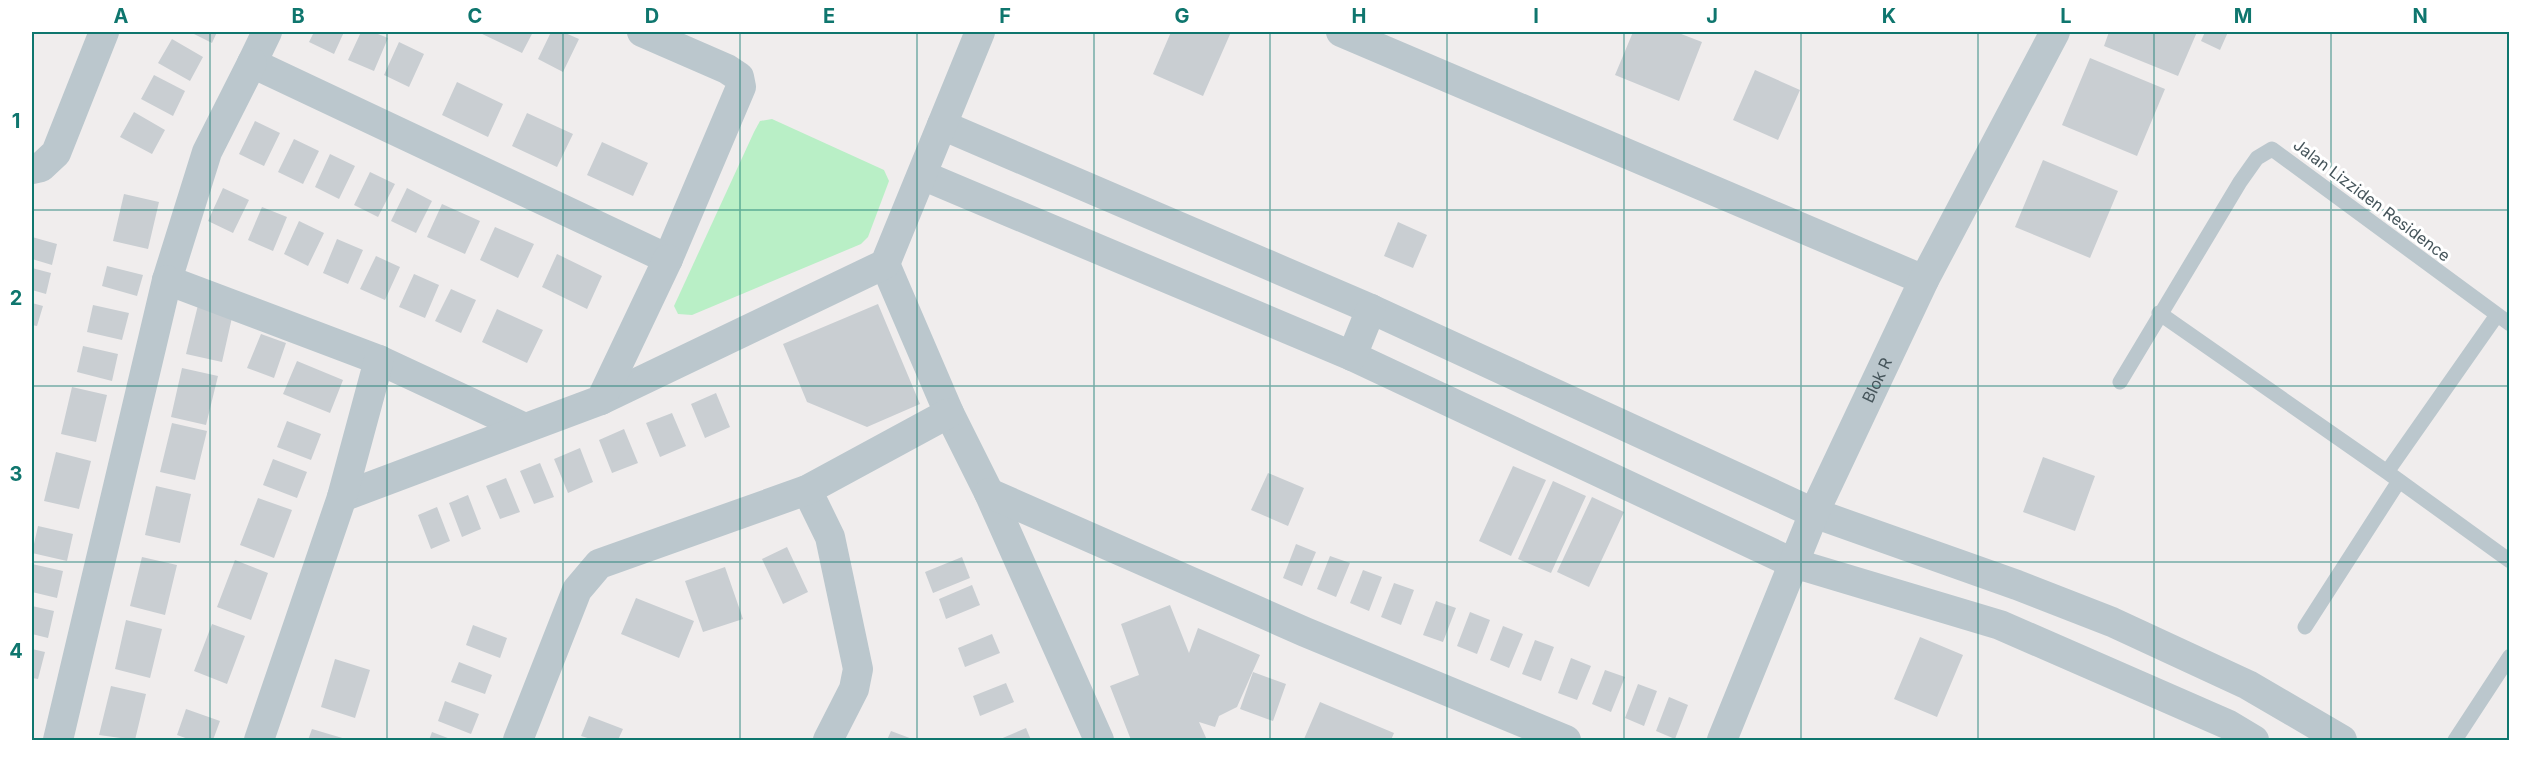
<svg xmlns="http://www.w3.org/2000/svg" width="2541" height="772" viewBox="0 0 2541 772" font-family="Inter,sans-serif">
<style>
.green{fill:#b9efc6}
.building{fill:#c9ced2}
.lines{fill:none;stroke-linecap:round;stroke-linejoin:round}
.service{stroke:#bbc7cd;stroke-width:15}
.minor{stroke:#bbc7cd;stroke-width:30}
.grid{fill:none;stroke:#0f766e;stroke-width:1.5;stroke-opacity:0.55}
.labels{text-anchor:middle;dominant-baseline:central;stroke-width:6;stroke-linejoin:round;paint-order:stroke}
.street-label{font-size:16px;fill:#45545a;stroke:#fff}
.neatline{fill:none;stroke:#0f766e;stroke-width:2}
.grid-label{font-size:20px;text-anchor:middle;font-weight:bold;fill:#0f766e}
</style>
<rect width="100%" height="100%" fill="#f0eded"/>
<path class="green" d="M772,119L884,170L889,181L868,237L861,244L692,315L678,314L674,306L754,132L760,121Z"/>
<path class="building" d="M190,32H217L212,43Z
M314,32H344L334,54L309,42Z
M361,32H373L388,38L374,71L348,60Z
M478,32H533L522,53Z
M551,32H563L579,39L563,72L538,59Z
M1171,32H1231L1203,96L1153,74Z
M1633,32H1676L1702,42L1679,101L1615,75Z
M2109,32H2197L2178,76L2104,46Z
M2205,32H2228L2220,50L2201,41Z
M172,39L203,57L190,81L158,63Z
M399,42L424,54L409,87L384,75Z
M2090,58L2165,89L2137,156L2062,125Z
M1755,70L1800,90L1778,140L1733,120Z
M154,75L185,91L173,116L141,99Z
M457,82L503,104L488,137L442,115Z
M134,112L165,130L152,154L120,137Z
M527,113L573,134L557,167L512,146Z
M255,121L280,133L264,166L239,154Z
M294,139L319,151L303,184L278,172Z
M602,142L648,163L633,196L587,175Z
M330,154L355,166L339,199L315,187Z
M2043,160L2118,191L2090,258L2015,227Z
M370,172L395,184L378,217L354,205Z
M223,188L249,200L233,233L208,221Z
M407,188L432,201L416,233L391,221Z
M124,194L159,202L148,249L113,241Z
M442,204L480,221L465,254L427,237Z
M262,207L287,217L273,251L248,240Z
M299,221L324,233L308,266L284,254Z
M1398,222L1427,235L1413,268L1384,256Z
M495,227L534,244L518,278L480,260Z
M32,237L57,244L52,265L32,259Z
M337,239L363,250L348,284L323,273Z
M557,254L602,276L587,309L542,287Z
M376,256L400,267L385,300L360,289Z
M107,266L143,275L137,296L102,286Z
M32,268L51,273L46,294L32,290Z
M414,274L439,285L425,318L399,307Z
M451,289L476,300L461,333L435,321Z
M32,303L43,306L37,326L32,325Z
M878,304L920,404L867,427L807,402L783,344Z
M93,305L129,313L122,340L87,332Z
M198,305L233,313L222,362L186,354Z
M497,309L543,330L527,363L482,342Z
M261,334L286,343L274,378L247,368Z
M83,346L118,354L112,381L77,372Z
M297,361L343,380L330,413L283,394Z
M182,368L218,376L206,425L171,417Z
M72,387L107,395L96,442L61,434Z
M716,393L730,427L705,438L691,404Z
M672,413L686,446L660,457L646,423Z
M287,421L321,434L311,460L277,447Z
M172,423L207,431L195,480L160,472Z
M624,429L638,463L612,473L599,440Z
M580,448L593,482L568,493L554,459Z
M56,452L91,461L79,509L44,501Z
M2043,457L2095,476L2075,531L2023,512Z
M273,459L307,472L297,498L263,485Z
M540,463L554,497L534,504L520,471Z
M1513,466L1546,480L1511,556L1479,541Z
M1268,473L1304,488L1288,526L1251,510Z
M506,478L520,512L500,519L486,486Z
M1553,481L1586,496L1551,573L1518,559Z
M156,486L191,494L180,543L145,535Z
M468,495L481,529L462,537L449,503Z
M1592,497L1624,512L1589,587L1557,572Z
M258,498L292,510L274,558L240,545Z
M437,507L450,541L431,549L418,515Z
M38,526L73,534L67,561L32,553Z
M1296,544L1316,552L1302,586L1283,578Z
M787,547L808,592L783,604L762,559Z
M1330,556L1350,563L1336,597L1317,589Z
M142,557L177,565L165,615L130,606Z
M962,557L970,578L933,593L925,572Z
M235,560L268,573L251,620L217,607Z
M32,564L63,571L57,598L32,592Z
M725,567L743,619L703,632L685,581Z
M1363,570L1382,577L1369,611L1350,603Z
M1394,583L1414,590L1401,625L1381,617Z
M972,585L980,605L946,619L939,599Z
M636,598L694,621L679,658L621,634Z
M1436,601L1456,608L1443,642L1423,635Z
M1170,605L1189,653L1198,628L1260,655L1237,707L1219,716L1215,727L1199,722L1207,740H1131L1110,686L1139,675L1121,624Z
M32,606L54,611L48,638L32,634Z
M1470,612L1490,620L1477,654L1457,646Z
M126,620L162,629L150,678L115,669Z
M212,624L245,636L227,684L194,671Z
M473,625L507,638L500,658L466,645Z
M1503,626L1523,634L1509,668L1490,660Z
M992,634L1000,653L965,667L958,648Z
M1920,637L1963,655L1937,717L1894,699Z
M1535,640L1554,647L1541,681L1522,674Z
M32,649L45,652L38,679L32,678Z
M1571,658L1591,666L1577,700L1558,693Z
M335,659L370,670L355,718L321,707Z
M459,662L492,675L485,694L451,682Z
M1605,670L1625,677L1611,712L1592,704Z
M1253,672L1286,684L1273,721L1240,709Z
M1006,683L1014,702L980,716L973,696Z
M1638,684L1657,691L1644,726L1625,718Z
M111,686L146,694L135,740L99,735Z
M1669,697L1688,705L1675,739L1656,731Z
M445,701L479,714L471,734L438,721Z
M1320,702L1394,733L1391,740L1304,739Z
M186,709L220,721L213,740H191L177,735Z
M589,716L623,729L618,740H594L581,736Z
M1026,728L1031,740H998Z
M312,729L349,740H308Z
M891,731L915,740H887Z
M432,732L453,740H429Z"/>
<g class="lines">
<path class="service" d="M2159,313L2387,472L2510,561
M2120,382L2240,182L2257,158L2272,149L2510,324
M2387,472L2497,315
M2305,627L2399,481
M2455,740L2510,656"/>
<g class="minor">
<path d="M267,32L252,63L668,259L741,87L739,77L727,69L642,32"/>
<path d="M1341,32L1924,280"/>
<path d="M252,63L207,152L167,280L379,360L525,428"/>
<path d="M942,125L1371,309L1814,513L2017,585L2112,622L2248,685L2342,740"/>
<path d="M32,169L41,167L56,153L104,32"/>
<path d="M922,175L1352,356L1793,563L2000,625L2229,725L2254,740"/>
<path d="M885,264L949,413L989,493L1099,740"/>
<path d="M1352,356L1371,309"/>
<path d="M601,400L885,264L980,32"/>
<path d="M807,490L830,537L858,669L854,689L828,740"/>
<path d="M989,493L1305,632L1566,740"/>
<path d="M342,497L601,400L668,259"/>
<path d="M58,740L167,280"/>
<path d="M259,740L342,497L379,360"/>
<path d="M518,740L577,590L599,564L807,490L949,413"/>
<path id="s1" d="M1722,740L1814,513L1924,280L2055,32"/>
</g>
</g>
<path class="grid" d="M210,32V740M387,32V740M563,32V740M740,32V740M917,32V740M1094,32V740M1270,32V740M1447,32V740M1624,32V740M1801,32V740M1978,32V740M2154,32V740M2331,32V740M32,210H2510M32,386H2510M32,562H2510"/>
<g class="labels">
<g class="street-label">
<text transform="translate(2372 200) rotate(37)">Jalan Lizziden Residence</text>
<text stroke="none"><textPath href="#s1" startOffset="392">Blok R</textPath></text>
</g>
</g>
<rect width="2541" height="772" fill="none" stroke="#ffffff" stroke-width="66"/>
<rect x="33" y="33" width="2475" height="706" class="neatline"/>
<g class="grid-label">
<text x="121" y="23">A</text>
<text x="298" y="23">B</text>
<text x="475" y="23">C</text>
<text x="652" y="23">D</text>
<text x="829" y="23">E</text>
<text x="1005" y="23">F</text>
<text x="1182" y="23">G</text>
<text x="1359" y="23">H</text>
<text x="1536" y="23">I</text>
<text x="1712" y="23">J</text>
<text x="1889" y="23">K</text>
<text x="2066" y="23">L</text>
<text x="2243" y="23">M</text>
<text x="2420" y="23">N</text>
<text x="16" y="128">1</text>
<text x="16" y="305">2</text>
<text x="16" y="481">3</text>
<text x="16" y="658">4</text>
</g>
</svg>
